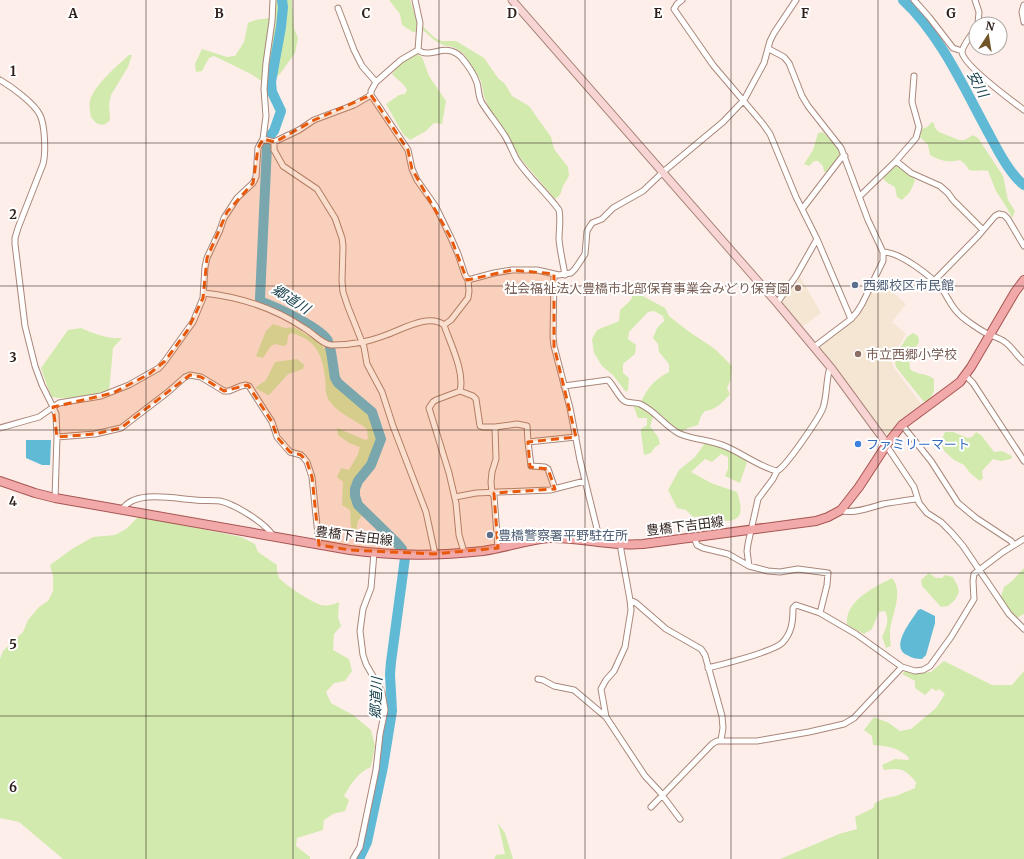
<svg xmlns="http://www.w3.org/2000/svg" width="1024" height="859" viewBox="0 0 1024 859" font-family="Merriweather,'Noto Sans JP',serif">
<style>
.education{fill:#f5e5d3}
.green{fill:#d2eaae}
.water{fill:#60bad6}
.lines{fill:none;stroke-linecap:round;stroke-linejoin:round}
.river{stroke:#60bad6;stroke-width:10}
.street-casing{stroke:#a9877a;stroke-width:7}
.secondary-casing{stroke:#a9877a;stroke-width:9}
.primary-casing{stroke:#a75552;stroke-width:10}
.street{stroke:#fff;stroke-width:5}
.secondary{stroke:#f8d5d4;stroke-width:7}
.primary{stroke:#f1aaa9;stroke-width:8}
.marked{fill:#e8590c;fill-opacity:0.2;stroke:#e8590c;stroke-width:3;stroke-dasharray:8 5;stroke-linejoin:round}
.grid{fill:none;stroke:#2d1f1a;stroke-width:1;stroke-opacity:0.55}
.service-dot{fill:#5c6f8a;stroke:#fff;stroke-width:1.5}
.education-dot{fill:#8d6e63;stroke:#fff;stroke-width:1.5}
.shop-dot{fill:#3f7fe0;stroke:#fff;stroke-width:1.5}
.labels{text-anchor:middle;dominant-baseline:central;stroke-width:4;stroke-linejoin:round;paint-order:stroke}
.service-label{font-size:13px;fill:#4e5e75;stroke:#fff;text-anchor:start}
.education-label{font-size:13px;fill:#785e54;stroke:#fff;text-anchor:end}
.shop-label{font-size:13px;fill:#366cbe;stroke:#fff;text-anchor:start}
.street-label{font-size:13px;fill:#2d1f1a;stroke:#fff}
.water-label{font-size:14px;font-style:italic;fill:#143e4a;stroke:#fff}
.grid-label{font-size:13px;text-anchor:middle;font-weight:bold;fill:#2d1f1a;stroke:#fff;stroke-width:4;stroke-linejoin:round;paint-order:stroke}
</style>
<rect width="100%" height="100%" fill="#feeee9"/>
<path class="education" d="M799,275L821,313L802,327L783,305V301Z
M877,279L906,304L892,322L906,334L891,359L894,368L922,405L901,421L888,435L886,434L818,348L820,345L853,320Z"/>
<path class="green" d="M276,0H292L294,29L298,38L295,53L280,74L275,78L260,80L251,74L214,56L209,58L202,71L196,72L195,64L202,49L227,57L235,56L244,42L248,23C256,18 266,20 275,16Z
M389,0H410L417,21L435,38L441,41H456L484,58L498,78L505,84L512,96L529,106L551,137L554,149L568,167L569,176L563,186L560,195L555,199L520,158L504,129L489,108L484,96L481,81L463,53L453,47L443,45L434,40L424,31L413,32L402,25L400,14Z
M415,53L422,57L429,76L446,101L442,124L434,123L426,131L410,140L403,134L386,104L399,95L405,94L407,90C404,83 397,80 392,74L403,59Z
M129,55H132L128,67L111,95L109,104L110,120L106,124L102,125L96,123L91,117C90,112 89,106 90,101C93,86 118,65 129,55Z
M932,122L934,123L935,128L939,132L959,140H965L973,135L978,138L1003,176L1008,200L1015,211L1012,218L1007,208L996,191L988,171C979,169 977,172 969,170L965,164L960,160C949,163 940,161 930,155L928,145L920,137L922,129L927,127Z
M823,132L838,147L841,154L827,172H824L823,166L818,161H814L809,166L804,164L813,150L818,133Z
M895,165H898L913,176L915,181L910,192L902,200L897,197L895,187L886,182L883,178Z
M633,293L639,294L665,308L669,316L688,331L715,349L732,366L731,379L727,388L730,394C723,402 716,410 705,411L701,416L698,425L688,428L681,432L670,426L664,417L659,414L653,418L650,426L658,437L660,444L655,447L651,453L644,455L641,432V429L647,425V418H638L633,405L639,406C647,389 652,381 669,372V364L659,352L658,344L653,338L657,328L664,321L663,316L654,311L648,312L629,332L628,339L636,345L635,354L623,364V373L629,378L628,390L626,392L613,375L602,366L594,353L592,339L597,330L619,321L620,310L631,300Z
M273,324L285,328L294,327L319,342L327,351L333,378L337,387L365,411L374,425L377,432L376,445L368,464L356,481L352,490L354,501L363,514L358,521L355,538L351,527L350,510L342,505L343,482L337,477L341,468L349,470L358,454L360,447L349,443L338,435L337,428L365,440L368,439L367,429C356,420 332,411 327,396C325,391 326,383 325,378C323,355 315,338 290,333L288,336L287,344L284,346L275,344L270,347L263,358L256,356L266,331Z
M81,328C95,334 106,339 122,338L113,348L109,392C90,397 70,400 51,397L41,368L68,330Z
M913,333L918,336L919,342L909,359L910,369C919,376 924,372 934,379V391L929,401L924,402L896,367L894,358L907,337Z
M297,359L304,365L303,369L288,374L270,394L268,395L255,388L266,380L275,362Z
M945,432H953L968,438L972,437L976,432L981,435L994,452L1002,451L1012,456L1011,459L1001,461L993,459L982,471L983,478L980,481L970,473L964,465L954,460L944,451L941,441Z
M705,443C721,447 735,451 747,462L740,483L725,476L728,469V457L721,454L712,462L705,459L691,472L711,483L737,492C742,507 745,522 724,521C717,521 713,520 707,516L693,517L686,510L677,508L668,490L679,470L695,457Z
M139,516L241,537L255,544L258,552L277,565C277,570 277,576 281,580C289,587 311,602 321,605C327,606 333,605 339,602L338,617L341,626L334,634L333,650L349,659L352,671L345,681L334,683L326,692L331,703L353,715L371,730L375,746L371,767C358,772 351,784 344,796L349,800L345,811L333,814L324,820L323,830L297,838L296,846L310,857V859H63L19,822L0,818V659L3,651L23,632L28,620L39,607L48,601L53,591V576L50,565L72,549L93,537L115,535L126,529Z
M1024,568V614L1017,618L1010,611L1001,596L1004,587L1012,581Z
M929,573L936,578H942L945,575L953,577L958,587L959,592L955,600L948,606L941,607L922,586L921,580Z
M892,578C904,592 892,614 890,630C890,636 890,641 891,646L886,648L882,637C886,628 890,621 885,611L879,612L872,629L864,634L847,625C844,601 875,587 892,578Z
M944,661L992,685H1012L1024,671V859H780L839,834L857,829L855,817L873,808L875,803L885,798L896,796L915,788L916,782C904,768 901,768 884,770L882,765L895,759L908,760L909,758C898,747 887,746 873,745L872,736L864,730L874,717L889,723L900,731L911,729L936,708L945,694L939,689L936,691L932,688L925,695L915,688V681L902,674L905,671L917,673L931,672Z
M498,823L505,833L513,859H494L496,855L505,854Z"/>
<path class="water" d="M26,440H51L50,465H42L26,458Z
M921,609L935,616V623L926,655L922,659C916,659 912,658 907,655C889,647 912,620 918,610Z"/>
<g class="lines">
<path class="river" d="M282,0L283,7L281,27L271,82L272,92L281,111L274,131L268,138L267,146L260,299L262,302C276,307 323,329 328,341C332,350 333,368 335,378L338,383L372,412L381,439L371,465L358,481L355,489V496L358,505L396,542L402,549
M903,0C940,34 964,88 988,132C996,147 1010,175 1024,185
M359,859L367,842L383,767L392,711L390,674L391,662L405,558"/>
<defs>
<path id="street" d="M415,0L420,23L418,50C431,60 445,41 461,57C467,64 474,74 477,83C479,90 478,96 482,103C489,114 498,125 505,136C510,144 513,153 517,160C529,178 546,192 559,210C561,220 559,229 559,239C560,251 563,263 565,275
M682,0L677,4L674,9L713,65L763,124L770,134L796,197L817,239L796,276L777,303
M914,0L929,17L953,48L962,51
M975,0L979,12L978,24
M1024,5L1022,12L1024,22
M338,8L354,50L362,66L376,82
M976,28C973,33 962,46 962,52C963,65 1012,101 1024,110
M769,49L784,57L789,63L802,96L808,106L841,148L868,220L883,252V261L862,304L857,312L851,319L814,347
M0,80C12,87 34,103 40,115C45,125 46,153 43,164L18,228L15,238V244L25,326L35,366L42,385L53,407L56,414L57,437L55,498
M263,139L274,142L299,130L314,120L354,105L371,95
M274,142V150L283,166L317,189L335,218L342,238L343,246L342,281L343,292L348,307L364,347L367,364L382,392L393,426L426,512L435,554
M896,161L911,173L940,186L948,193L953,200L983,230
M860,196L896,161L916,138L919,127L912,102L914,76
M803,208L842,157L845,156
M817,239L851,319
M883,252C900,252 931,276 942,289C949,299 951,307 961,316C967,321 981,331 988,334C994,337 1000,338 1005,342C1012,347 1017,356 1024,362
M554,274L553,337L554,346L570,408L580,460L599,537L598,542
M468,280L494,273L512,270H537L559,275L571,273L575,269L585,254L587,231L592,223L602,219L613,208L643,191L663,172L723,122L744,100L764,63L770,41L774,33L796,0
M934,281L978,236L995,216L999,214L1004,215L1008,219L1024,246
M204,293C240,297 274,308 304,328C313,333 323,345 332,345C342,345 353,344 363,342C371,340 379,338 386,335C401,330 429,313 444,325L451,320L468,298L469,291L468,280L465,275L458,254L451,238L436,207L417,180L412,169L408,150L371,95V91L376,82L401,60L418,50
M444,325C450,343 465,372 460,391L473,396L476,399L480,426L483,427H495L496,459L492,472L491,482L492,493L494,496L498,548
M965,375L973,383L1024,461
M564,386L608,380C614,386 617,394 623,400C627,404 635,402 640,404C656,411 665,427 680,434C695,440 712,440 727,447C741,453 764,469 777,471
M460,391L436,400L433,402L429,408L449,473L456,503L459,535L464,552
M902,425L931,461L958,503L976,518L1011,541L1014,545
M495,427L517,424L527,426L528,442L576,437
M0,428L39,417L59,403L101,396L129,385L159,368L165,361L193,322L203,298L205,267L207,258L220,230L224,218L237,198L253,183L256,177L258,148L263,139L266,116L264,89L266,63L272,21L273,0
M57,437L95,434L121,428L168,392L185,377L190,375L201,377L224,391H229L241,386L246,385L249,386L272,422L277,437L290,452L301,455L304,458L307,462L312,477L319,545
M528,442L531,466L545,467L548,469L555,489
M887,444L888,448L914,487L919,503L927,513L941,522L951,532L963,546L1009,614L1024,629
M455,497L476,493L550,490L585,481
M122,510C134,489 176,499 195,500C203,501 212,500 220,501C234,504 266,523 273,536
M841,510C851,515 872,507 883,504C895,502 906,500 917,499
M694,537L697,545L703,548L728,554L749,566L768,571L780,572L798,569L828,573L827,585L820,613
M621,544V550L630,600L631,610L625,647L614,671L606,680L601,689L606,717L645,776L659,791L680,819
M749,566L747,551L748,544L758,499L773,479L777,471C786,467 819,418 823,408C827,396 826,383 829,371L832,369
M630,600L636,603L666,629L701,649L705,655L722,716L723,728L721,740
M902,667L915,671L923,670L930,666L951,637L974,599L973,581L974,574L1003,552L1024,539
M538,679L543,680L554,686L574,690L606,717
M651,807L712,744L717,741H757L809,732L844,724L854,718L902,667L856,634L820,613L796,605L793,608C793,621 792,633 782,643C773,652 723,664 708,668
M353,859L360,847L376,770L380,734L385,710L382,692L366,664L363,655L360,631L363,609L371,588L374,553"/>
<path id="secondary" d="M512,0L777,303L832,369L887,444"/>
<path id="primary" d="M0,481L35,493L55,498L350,550C394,556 439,556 483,551C505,548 526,540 549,538C573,537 597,543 621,544C628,545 636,544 643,544L816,521L828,517L841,510L859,487L887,444L902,425L952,388L960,382L971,367L1015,292L1024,280"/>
</defs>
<use href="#street" class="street-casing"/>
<use href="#secondary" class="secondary-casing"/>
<use href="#primary" class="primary-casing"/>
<use href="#street" class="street"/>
<use href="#secondary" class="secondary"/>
<use href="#primary" class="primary"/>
</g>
<path class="marked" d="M371,95L408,150L412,169L451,238L467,280L512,270L554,274V346L576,437L528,442L530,467L548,469L555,489L494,493L498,548L435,554L350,550L319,545L312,477L307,462L301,455L290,452L277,437L272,422L248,385L224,391L201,377L190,375L121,428L95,434L57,437L53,407L113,393L149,374L165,361L187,331L203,298L207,258L227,212L253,183L258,148L263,139L275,142L314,120Z"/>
<path class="grid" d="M146,0V859M293,0V859M439,0V859M585,0V859M731,0V859M878,0V859M0,143H1024M0,286H1024M0,430H1024M0,573H1024M0,716H1024"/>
<g class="service-dot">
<circle cx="855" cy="285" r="4"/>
<circle cx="490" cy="535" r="4"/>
</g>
<g class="education-dot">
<circle cx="798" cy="288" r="4"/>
<circle cx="858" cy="354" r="4"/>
</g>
<circle class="shop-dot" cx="858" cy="444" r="4"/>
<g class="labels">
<g class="service-label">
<text x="863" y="285">西郷校区市民館</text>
<text x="498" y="535">豊橋警察署平野駐在所</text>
</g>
<g class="education-label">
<text x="790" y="288">社会福祉法人豊橋市北部保育事業会みどり保育園</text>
<text x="866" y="354" text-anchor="start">市立西郷小学校</text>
</g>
<g class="shop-label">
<text x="866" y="444">ファミリーマート</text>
</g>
<g class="street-label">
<text transform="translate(685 526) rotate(-7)">豊橋下吉田線</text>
<text transform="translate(354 536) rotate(7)">豊橋下吉田線</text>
</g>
<g class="water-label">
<text transform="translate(978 84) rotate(62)">安川</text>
<text transform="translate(291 299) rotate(32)">郷道川</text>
<text transform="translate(376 698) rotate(-88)">郷道川</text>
</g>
</g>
<g class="grid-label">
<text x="73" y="18">A</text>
<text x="219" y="18">B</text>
<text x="366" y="18">C</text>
<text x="512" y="18">D</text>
<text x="658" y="18">E</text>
<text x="805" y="18">F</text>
<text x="951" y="18">G</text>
<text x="13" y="76">1</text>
<text x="13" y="219">2</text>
<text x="13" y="362">3</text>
<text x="13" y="506">4</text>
<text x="13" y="649">5</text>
<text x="13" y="792">6</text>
</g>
<g transform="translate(988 36) rotate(12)"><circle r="19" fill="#ffffff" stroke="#aba5a3"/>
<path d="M0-3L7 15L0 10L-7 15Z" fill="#715528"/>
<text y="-6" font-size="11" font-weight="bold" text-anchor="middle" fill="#2d1f1a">N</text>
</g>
</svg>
